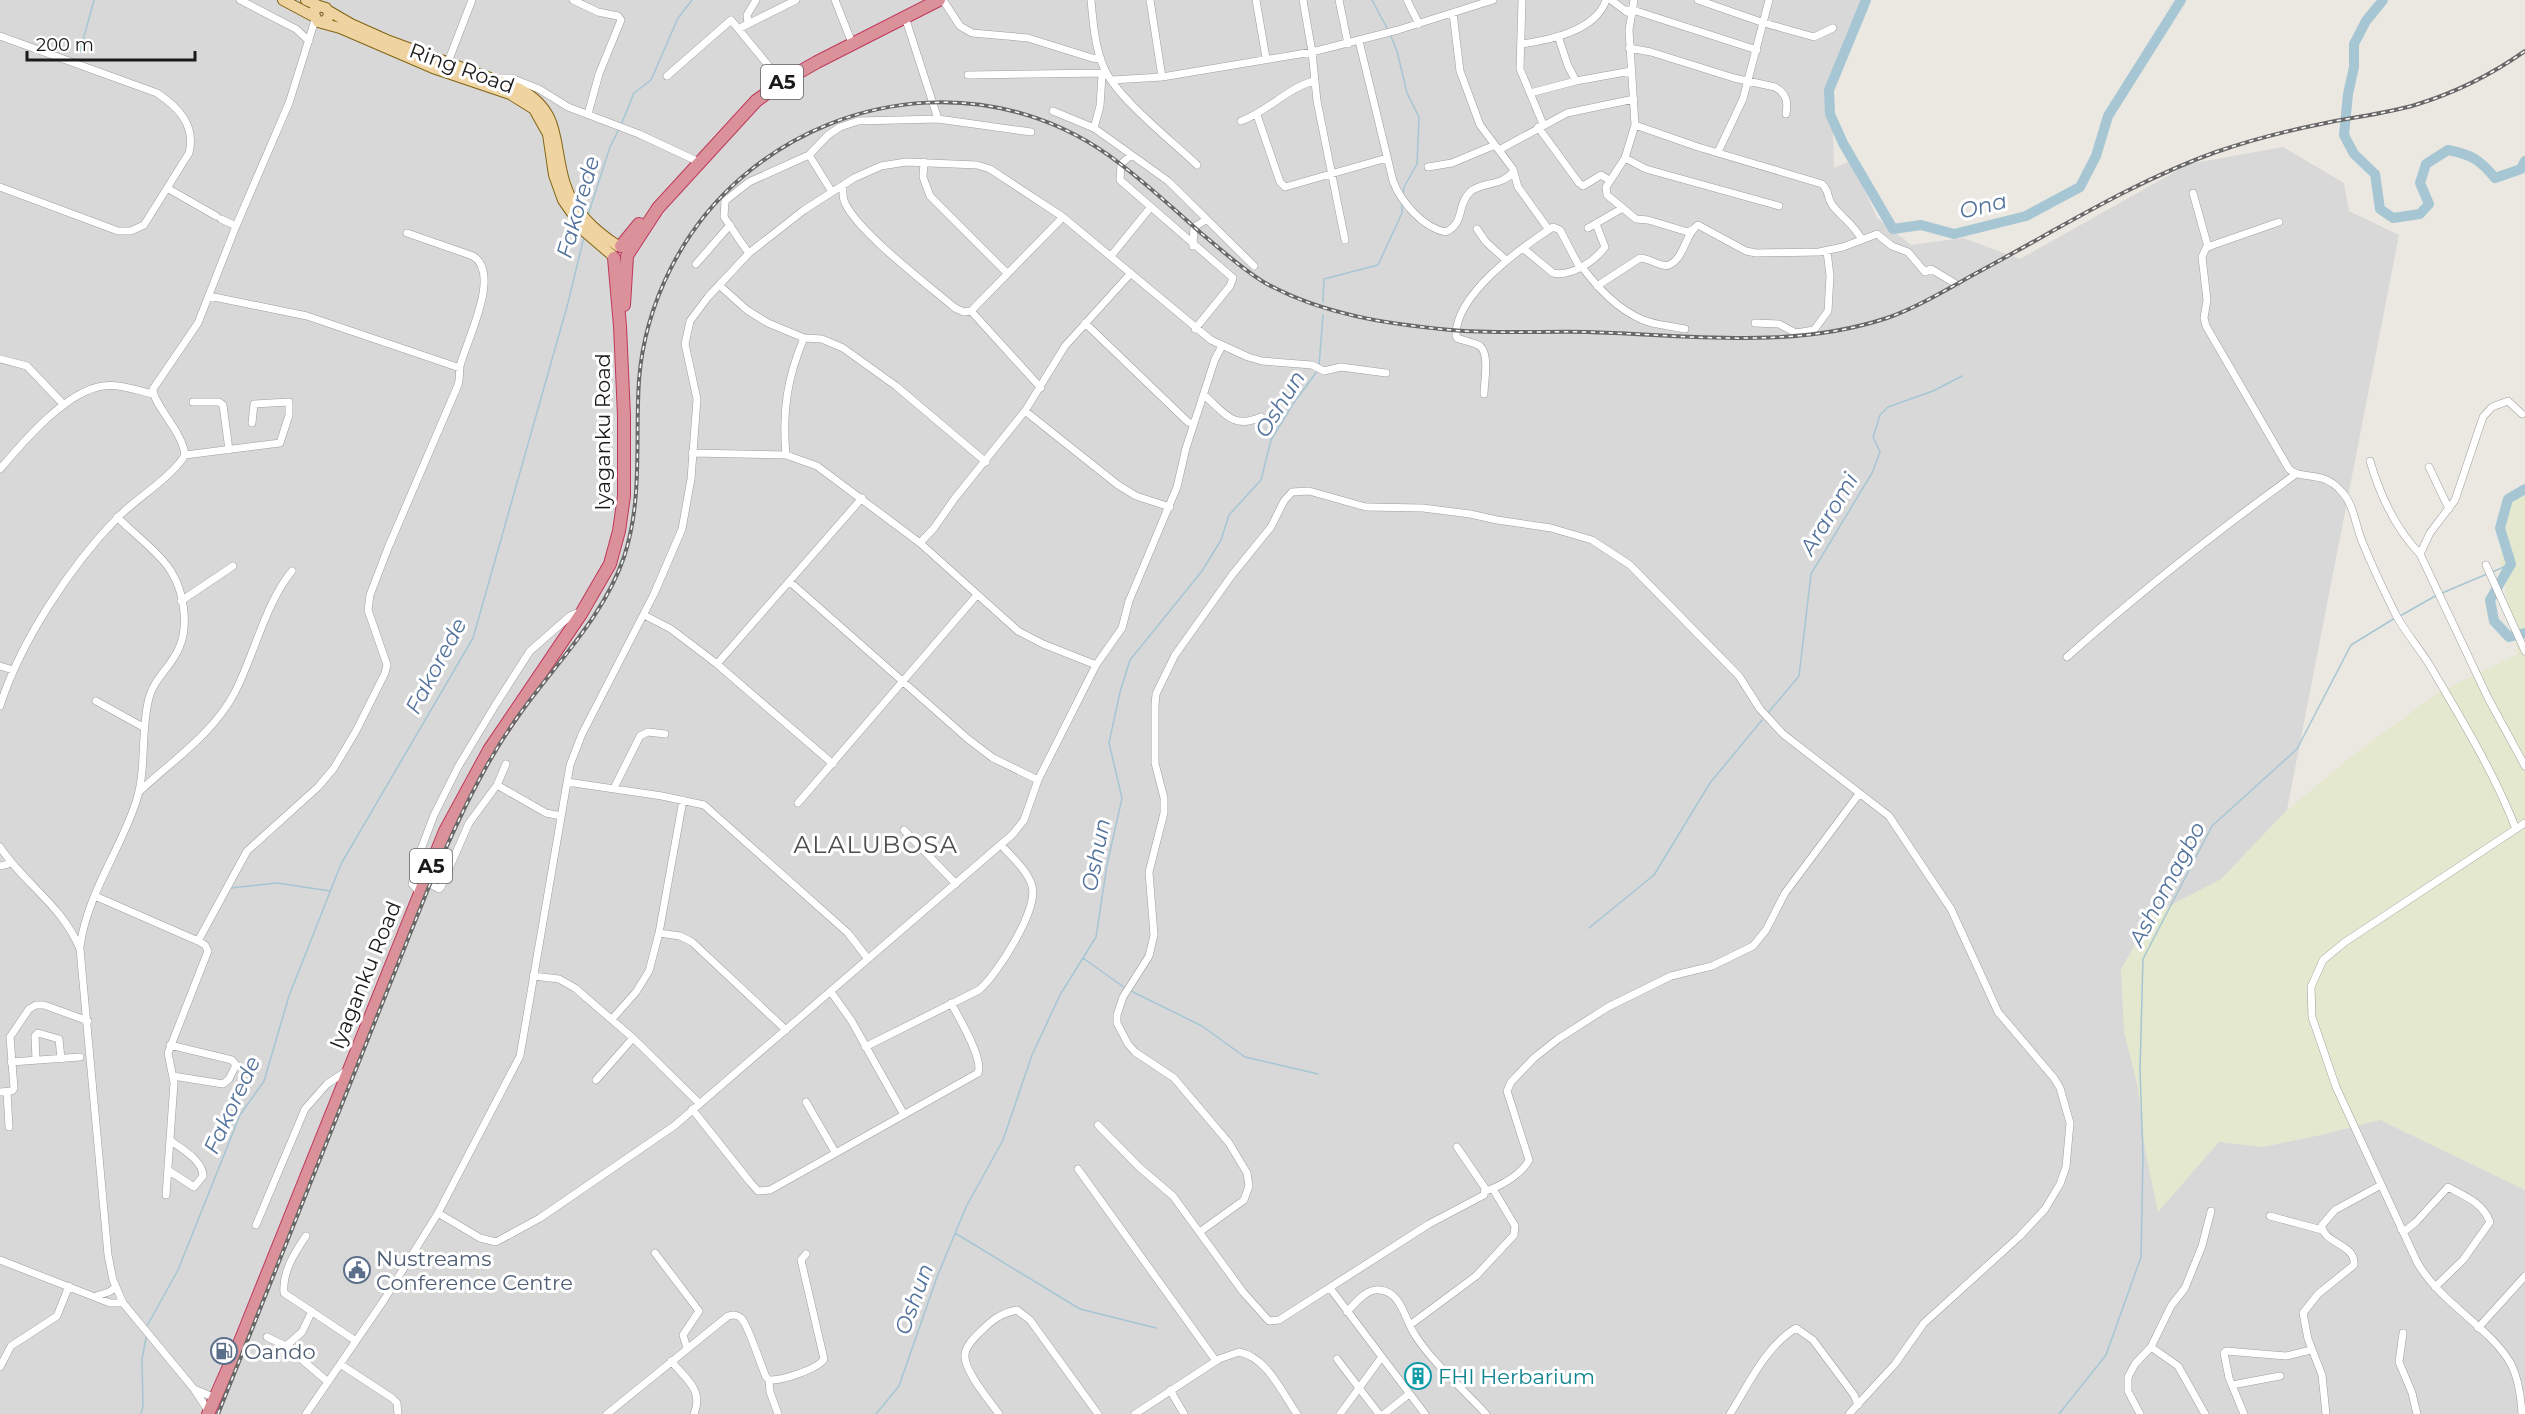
<svg xmlns="http://www.w3.org/2000/svg" width="2525" height="1414" viewBox="0 0 2525 1414" font-family="Montserrat,sans-serif">
<style>
.residential{fill:#d8d8d8}
.farmland{fill:#e4e8ce}
.lines{fill:none;stroke-linecap:round;stroke-linejoin:round}
.stream{stroke:#a6c6d4;stroke-width:1.5}
.river{stroke:#a6c6d4;stroke-width:10}
.street-casing{stroke:#9e9e9e;stroke-width:8}
.primary-casing{stroke:#806411;stroke-width:12}
.highway-casing{stroke:#bf385c;stroke-width:14}
.street{stroke:#fff;stroke-width:7}
.primary{stroke:#efd4a1;stroke-width:10}
.highway{stroke:#da9199;stroke-width:12}
.rail-casing{stroke:#686868;stroke-width:4}
.rail{stroke:#fff;stroke-width:1.5;stroke-dasharray:4.5;stroke-linecap:butt}
.labels{text-anchor:middle;dominant-baseline:central;stroke-width:6;stroke-linejoin:round;paint-order:stroke}
.shield{fill:#fff;stroke:#5f5f5f;stroke-width:1.5}
.shield-label{font-size:20px;font-weight:bold;fill:#1a1a1a}
.street-label{font-size:21px;fill:#1a1a1a;stroke:#fff}
.service-label{font-size:21px;fill:#4e5e75;stroke:#fff;text-anchor:start}
.culture-label{font-size:21px;fill:#0d838f;stroke:#fff;text-anchor:start}
.water-label{font-size:22px;font-style:italic;fill:#53739d;stroke:#fff}
.quarter-label{font-size:24px;letter-spacing:1.5px;fill:#4d4d4d;stroke:#fff}
</style>
<rect width="100%" height="100%" fill="#ebe8e1"/>
<path class="residential" d="M0,0H1871L1859,21L1832,88L1834,168L1851,161L1877,218L1911,245L1963,238L2020,259L2189,164L2283,147L2344,183L2349,211L2399,235L2229,1107L2412,1110L2525,1157V1414H0Z"/>
<path class="farmland" d="M2509,490L2525,494V1190L2380,1120L2321,1135L2263,1147L2219,1142L2158,1212L2145,1150L2138,1088L2124,1031L2121,969L2152,915L2221,879L2285,812L2357,752L2438,693L2518,654L2500,562Z"/>
<g class="lines">
<path class="stream" d="M1372,0L1388,30
M1390,34L1397,51L1407,93L1419,117L1417,164L1404,187L1403,194
M80,51L94,0
M621,125L634,93L651,80L678,18L692,0
M588,215L610,147L619,129
M1323,302L1324,279L1378,265L1402,213V205
M1319,366L1323,315
M2492,572L2511,564
M2442,593L2487,574
M2400,616L2437,595
M1768,713L1799,676L1811,574L1872,473L1880,452L1873,437L1880,415L1888,407L1933,391L1962,376
M231,888L277,883L330,891
M1589,928L1654,875L1710,783L1762,720
M1083,958L1125,988
M1129,990L1202,1026L1245,1057L1318,1074
M955,1233L1080,1309L1156,1328
M147,1326L178,1270L240,1115L264,1081L289,996L341,864L473,638L568,303L584,237
M141,1414L143,1406L142,1359L146,1338
M876,1414L899,1386L937,1277L966,1207L1003,1140L1032,1055L1060,995L1096,937L1107,865L1122,798L1109,743L1120,692L1130,660L1202,571L1221,540L1229,515L1261,480L1271,440L1293,404L1318,370
M2059,1414L2106,1355L2141,1257L2143,1157L2140,1069L2143,959L2212,826L2297,749L2351,645L2395,618"/>
<path class="river" d="M1866,0L1829,90L1830,114L1843,143L1893,229L1921,225L1954,234L2026,216L2080,187L2096,156L2108,116L2181,0
M2383,0L2366,21L2354,44V67L2348,94L2344,135L2354,154L2375,174L2380,209L2393,218L2420,214L2429,204L2420,183L2426,164L2448,150C2472,155 2479,159 2495,178L2521,169L2525,161
M2525,489L2508,499L2500,528L2511,564L2490,600L2494,621L2509,637L2525,633"/>
<defs>
<path id="street" d="M240,0L296,29L309,41
M573,0L598,12L618,16L621,20L599,74L588,114
M835,0L852,43
M943,0L960,26L972,33L1028,38L1092,58L1101,59
M1091,0C1093,22 1095,48 1104,68C1117,98 1172,141 1197,165
M1150,0L1162,77
M1256,0L1266,58
M1303,0L1312,52L1317,101L1345,240
M1339,0L1348,44
M1407,0L1419,24
M1522,0L1520,69L1543,124
M1611,0L1627,12
M1634,0L1629,30L1635,125L1625,158L1606,187L1607,195L1636,219L1648,220L1688,232L1692,230
M1698,0L1764,23L1814,37L1833,28
M1625,10H1633L1757,50
M1453,13L1460,71L1480,125L1513,169L1518,187L1549,230
M905,17L938,119
M748,24L747,15L756,0
M740,28L796,0
M0,36L157,93C178,107 196,125 189,153L144,225L131,231H118L0,187
M1558,36L1568,66L1576,81
M1359,41L1393,181C1401,202 1423,228 1446,232C1466,221 1456,206 1470,192C1482,181 1501,187 1513,172
M1522,44C1550,40 1596,31 1606,0
M1629,48L1651,52L1734,78L1775,87C1787,94 1788,102 1786,114
M448,62L472,0
M968,75L1106,73
M667,76L731,20L782,82
M495,78H511L539,89L568,107L639,134L699,162
M1112,80L1162,77L1312,52L1398,30L1493,0
M1530,93L1576,81L1631,71
M1053,111L1094,128L1168,181L1254,266
M1257,115L1280,182L1285,187L1387,158
M1241,121C1267,112 1287,88 1314,81
M1635,125L1698,147L1822,184C1831,193 1826,198 1833,206C1844,220 1853,223 1862,240
M1538,127L1579,183L1583,186L1601,175L1609,180
M1094,128L1100,106L1102,75
M1499,150L1567,113L1634,99
M1718,152L1743,99L1769,0
M809,155L832,192
M1131,155L1121,164L1120,180L1233,278L1230,286L1195,329
M1625,158L1646,169L1779,206
M924,162L923,177L930,196L1007,273
M1428,167L1452,163L1495,145
M843,185C843,191 842,197 845,203C859,233 928,285 955,308L964,312L971,311L1041,388
M167,188L216,216
M2193,193L2208,247
M221,219L236,226
M2279,222L2213,245L2206,248L2202,257L2207,300L2204,318L2206,326L2289,469C2301,481 2322,469 2341,491C2354,504 2355,524 2362,541C2372,566 2384,591 2396,615C2405,632 2419,648 2429,664C2460,717 2494,772 2516,829
M1588,228L1621,209
M1477,229L1486,242L1506,260
M1193,246L1194,227L1206,220
M1524,249L1553,273C1571,277 1595,261 1605,247L1596,224
M749,253C739,241 733,229 724,217L725,201L749,182L809,155L828,135L840,127L858,121L938,119L1031,132
M1111,256L1150,208
M696,264L730,225
M1582,267C1598,288 1617,309 1643,320C1655,325 1671,326 1685,329
M719,285L747,310L768,323L804,338L822,339L843,348L896,386L986,462
M1597,286L1640,258C1649,258 1662,268 1669,265C1685,258 1685,233 1698,225L1746,251L1756,253L1819,252L1843,247L1877,234L1892,246L1908,252L1925,272L1931,269L1956,284
M209,296L307,316L460,368
M971,311L1063,217
M1085,323L1188,422L1194,424
M1755,323L1779,324L1796,333L1814,330L1828,311L1830,276L1827,251
M0,359L27,366L64,405
M1484,394C1484,382 1490,355 1480,346C1474,342 1464,341 1457,338L1456,336C1455,294 1522,247 1553,227L1560,230L1580,268
M1204,395C1224,412 1232,430 1261,417
M193,402H219L223,405L229,450
M1025,411L1118,485L1136,496L1170,507
M692,453L786,455L817,466L920,543L1018,631L1043,644L1096,665
M185,455L280,443L289,415V402L254,404L252,423
M786,455C782,412 787,378 804,338
M2370,461C2380,495 2395,528 2420,554L2488,698L2525,766
M2429,467L2449,509
M0,469C23,442 66,391 103,386C120,384 136,390 153,394
M920,543L934,528L955,498L1025,411L1065,346L1131,273
M2420,554L2430,533L2455,500L2483,417L2492,407L2508,401L2522,414
M2486,565L2525,651
M790,582L968,739L993,758L1038,780
M181,601L233,566
M644,615L671,629L717,664L833,764
M2067,657C2141,591 2216,532 2296,474
M717,664L862,498
M0,666L13,670
M96,701L143,727
M0,706C20,642 71,565 118,517C137,498 173,476 185,455C183,432 152,403 153,389L198,323L236,226L289,103L315,20
M567,782L662,796L704,805L848,933L868,959
M497,785L546,813L561,816
M614,788L640,736L648,732L665,734
M140,791C173,760 214,733 235,692C254,655 266,602 292,571
M798,803L977,595
M904,830L956,884
M0,847C25,885 62,905 80,949L108,1255L113,1280L123,1303L194,1389L209,1412
M0,866L12,863
M424,884H430L439,889L441,887L469,823L497,785L506,764
M420,893L412,884L417,860L434,815L458,767L496,704L530,651L570,616L577,613L581,614
M95,896L198,941L205,945L208,951L168,1053L174,1083L166,1195
M659,933L680,936L692,942L786,1030
M198,941L247,851L318,787L334,768L356,731L385,673L387,665L368,610L370,595L388,548L458,385C460,379 459,372 460,366C466,341 502,274 473,256L407,233
M80,947C87,894 120,851 136,802C147,769 140,733 149,698C154,678 172,666 179,648C189,626 184,593 172,573C163,556 132,532 117,517
M533,976L559,979L575,988L633,1038L699,1103
M831,992L851,1020L903,1113
M612,1019L636,992L649,971L659,933L683,800
M170,1045L232,1060L236,1065L229,1079L223,1084L173,1076
M865,1047L979,990C997,975 1039,909 1032,886C1028,871 1011,856 1001,845
M36,1060L35,1036L38,1033L59,1039L61,1059
M11,1062L80,1057
M596,1080L633,1038
M0,1092L12,1091L14,1088L10,1037L29,1009L36,1005H44L88,1021
M7,1092L9,1127
M806,1102L835,1152
M692,1109L750,1182L758,1191L770,1190L978,1073C984,1059 959,1018 951,1003
M1098,1125L1139,1167L1173,1196L1243,1292L1269,1321L1279,1320L1429,1224L1484,1195L1485,1188L1457,1147
M1078,1169L1216,1361
M168,1170L194,1187L203,1176C203,1160 181,1149 170,1140
M1486,1191C1501,1186 1522,1174 1529,1160L1507,1091L1511,1082L1534,1058L1558,1039L1608,1007L1671,976L1712,966L1753,946L1766,930L1785,893L1859,794
M438,1213L480,1238L496,1242L540,1218L674,1126L1013,834L1024,820L1038,780L1096,665L1122,628L1129,601L1177,487L1186,448L1215,359L1222,346
M2270,1216L2322,1230
M256,1225L305,1109L327,1084L348,1070
M2401,1229L2406,1230L2416,1222L2448,1187C2466,1197 2482,1202 2490,1222L2463,1260L2435,1287
M1201,1231L1244,1200L1249,1186L1247,1173L1229,1143L1174,1078L1135,1052L1128,1044L1117,1023V1015L1123,997L1149,956L1154,935L1149,872L1164,813V798L1155,763V705L1156,694L1175,655L1232,575L1271,527L1284,501L1292,492L1309,491L1366,507L1423,508L1470,514L1497,520L1551,528L1592,540L1630,565L1739,676L1760,709L1783,734L1889,816L1951,909L1998,1012L2054,1078L2060,1088L2070,1123L2066,1167L2060,1184L2045,1209L2020,1236L1924,1323L1895,1364L1849,1414
M306,1236C295,1252 282,1272 284,1293L356,1341
M655,1253L699,1311L683,1335L687,1348
M0,1260L110,1303H123
M1330,1288L1425,1414
M96,1296L109,1292L116,1287
M1347,1312C1355,1303 1367,1288 1380,1290C1402,1292 1405,1321 1415,1335C1432,1362 1464,1390 1486,1414
M1410,1325L1476,1276L1514,1235L1515,1226L1493,1189
M2478,1328L2525,1276
M2403,1333L2399,1362L2412,1393L2417,1414
M267,1337L286,1346L328,1382
M286,1346L302,1332L312,1311
M2151,1347L2178,1366L2205,1414
M1337,1359L1379,1414
M671,1361C686,1379 704,1390 694,1414
M340,1364L392,1398L397,1403L398,1414
M0,1367L11,1346L57,1316L69,1286
M769,1380C781,1381 818,1369 824,1359L801,1260L806,1254
M2232,1385L2280,1376
M194,1389L215,1398
M1170,1390L1184,1414
M306,1414L384,1300L438,1213L520,1056L570,765L582,734L654,594L682,529L691,479L697,399L685,344L690,321L708,297L749,253L804,210L854,178L881,166L906,162L977,165L990,169L1063,217L1211,340L1248,357L1262,361L1312,365L1324,371L1341,367L1386,373
M607,1414L728,1316C733,1315 737,1314 741,1318C748,1324 761,1366 766,1377L769,1380L770,1392L778,1414
M999,1414C989,1400 963,1370 965,1354C966,1345 975,1337 981,1331C992,1320 1001,1313 1017,1310L1030,1320L1098,1414
M1135,1414L1219,1359L1239,1352C1267,1357 1282,1393 1297,1414
M1340,1414L1381,1358
M1384,1414L1409,1394
M1730,1414C1749,1384 1765,1347 1796,1328L1813,1340L1854,1395L1858,1405
M2140,1414L2128,1391V1377L2135,1364L2151,1347L2171,1306L2185,1288L2202,1246L2211,1211
M2244,1414L2229,1378L2224,1353L2226,1351L2286,1356L2311,1350
M2326,1414L2322,1375L2308,1339L2303,1313L2318,1294L2354,1265C2356,1243 2322,1244 2322,1225L2335,1210L2381,1185
M2522,1414C2521,1397 2519,1380 2511,1364C2490,1327 2440,1303 2417,1262L2336,1087L2312,1017L2311,987L2323,960L2345,942L2525,823"/>
<path id="primary" d="M283,0L313,16
M306,0L319,6
M327,10L351,24L389,41L520,89C563,113 552,144 565,184C574,212 594,230 618,246
M323,22L328,18L329,13L326,8L319,6L313,12L318,22L340,28L433,68L510,94L534,109L548,134L554,175L563,200L585,232L612,255"/>
<path id="highway" d="M621,246L639,224
M628,254L658,208L756,101L782,82L817,62L939,0
M624,305L627,256
M208,1414L241,1339L445,831L489,750L581,614L610,564L619,531L624,496V416L620,326L614,258"/>
</defs>
<use href="#street" class="street-casing"/>
<use href="#primary" class="primary-casing"/>
<use href="#highway" class="highway-casing"/>
<use href="#street" class="street"/>
<use href="#primary" class="primary"/>
<use href="#highway" class="highway"/>
<defs>
<path id="rail" d="M218,1414L430,884C456,825 481,768 519,715C556,663 603,618 624,557C643,500 635,439 639,380C645,303 683,228 741,178C848,85 1006,75 1119,163C1148,185 1175,210 1202,234C1223,251 1244,271 1267,284C1324,315 1388,324 1451,330C1496,334 1543,331 1588,332C1687,335 1791,350 1887,318C1921,306 1952,286 1984,269C2060,228 2135,181 2216,152C2251,140 2286,131 2321,124C2353,117 2384,114 2415,105C2455,93 2491,75 2525,51"/>
</defs>
<use href="#rail" class="rail-casing"/>
<use href="#rail" class="rail"/>
</g>
<defs>
<symbol id="civic-ring" viewBox="-11 -11 22 22"><circle r="9.5" fill="#fff" stroke="#5c6f8a" stroke-width="1.5"/><path d="M-.6-6.5H3V-4.5H.6V-3L4-1V1h2V6H-6V1h2V-1L-.6-3ZM-1.2 2.5V6h2.4V2.5Z" fill="#5c6f8a"/></symbol>
<symbol id="fuel-ring" viewBox="-11 -11 22 22"><circle r="9.5" fill="#fff" stroke="#5c6f8a" stroke-width="1.5"/><path d="M-5.5-6h7V0h2V4h1.3V-2.5L3-4.5l.8-.8L6-3V5H2.5V1h-1V6h-7ZM-4.2-4.7v3.2H.2V-4.7Z" fill="#5c6f8a"/></symbol>
<symbol id="building-ring" viewBox="-11 -11 22 22"><circle r="9.5" fill="#fff" stroke="#0f9aa8" stroke-width="1.5"/><path d="M-4-6H4V6H1V3H-1V6H-4ZM-2.5-4.3h1.7v1.8h-1.7ZM.8-4.3h1.7v1.8H.8ZM-2.5-1h1.7V.8h-1.7ZM.8-1h1.7V.8H.8Z" fill="#0f9aa8"/></symbol>
</defs>
<g fill-rule="evenodd">
<use href="#civic-ring" x="342" y="1255" width="30" height="30"/>
<use href="#fuel-ring" x="209" y="1336" width="30" height="30"/>
<use href="#building-ring" x="1403" y="1361" width="30" height="30"/>
</g>
<g class="labels">
<g class="shield">
<rect x="761" y="65" width="42" height="34" rx="4.5"/>
<rect x="410" y="849" width="42" height="34" rx="4.5"/>
</g>
<g class="shield-label">
<text x="782" y="82">A5</text>
<text x="431" y="866">A5</text>
</g>
<g class="street-label">
<text transform="translate(462 68) rotate(20)">Ring Road</text>
<text transform="translate(602 432) rotate(-90)">Iyaganku Road</text>
<text transform="translate(365 975) rotate(-68)">Iyaganku Road</text>
</g>
<g class="service-label">
<text x="376" y="1258">Nustreams<tspan x="376" dy="24">Conference Centre</tspan></text>
<text x="244" y="1351">Oando</text>
</g>
<g class="culture-label">
<text x="1438" y="1376">FHI Herbarium</text>
</g>
<g class="water-label">
<text transform="translate(1983 206) rotate(-14)">Ona</text>
<text transform="translate(578 207) rotate(-74)">Fakorede</text>
<text transform="translate(1280 404) rotate(-58)">Oshun</text>
<text transform="translate(1829 514) rotate(-59)">Araromi</text>
<text transform="translate(436 666) rotate(-62)">Fakorede</text>
<text transform="translate(1096 855) rotate(-79)">Oshun</text>
<text transform="translate(2167 884) rotate(-62)">Ashomagbo</text>
<text transform="translate(232 1105) rotate(-65)">Fakorede</text>
<text transform="translate(914 1299) rotate(-70)">Oshun</text>
</g>
<g class="quarter-label">
<text x="876" y="844">ALALUBOSA</text>
</g>
</g>
<path d="M27 51v9h168v-9" fill="none" stroke="#1a1a1a" stroke-width="3"/>
<text x="36" y="51" font-size="18" fill="#1a1a1a" stroke="#ffffff" stroke-width="4.5" paint-order="stroke">200 m</text>
</svg>
